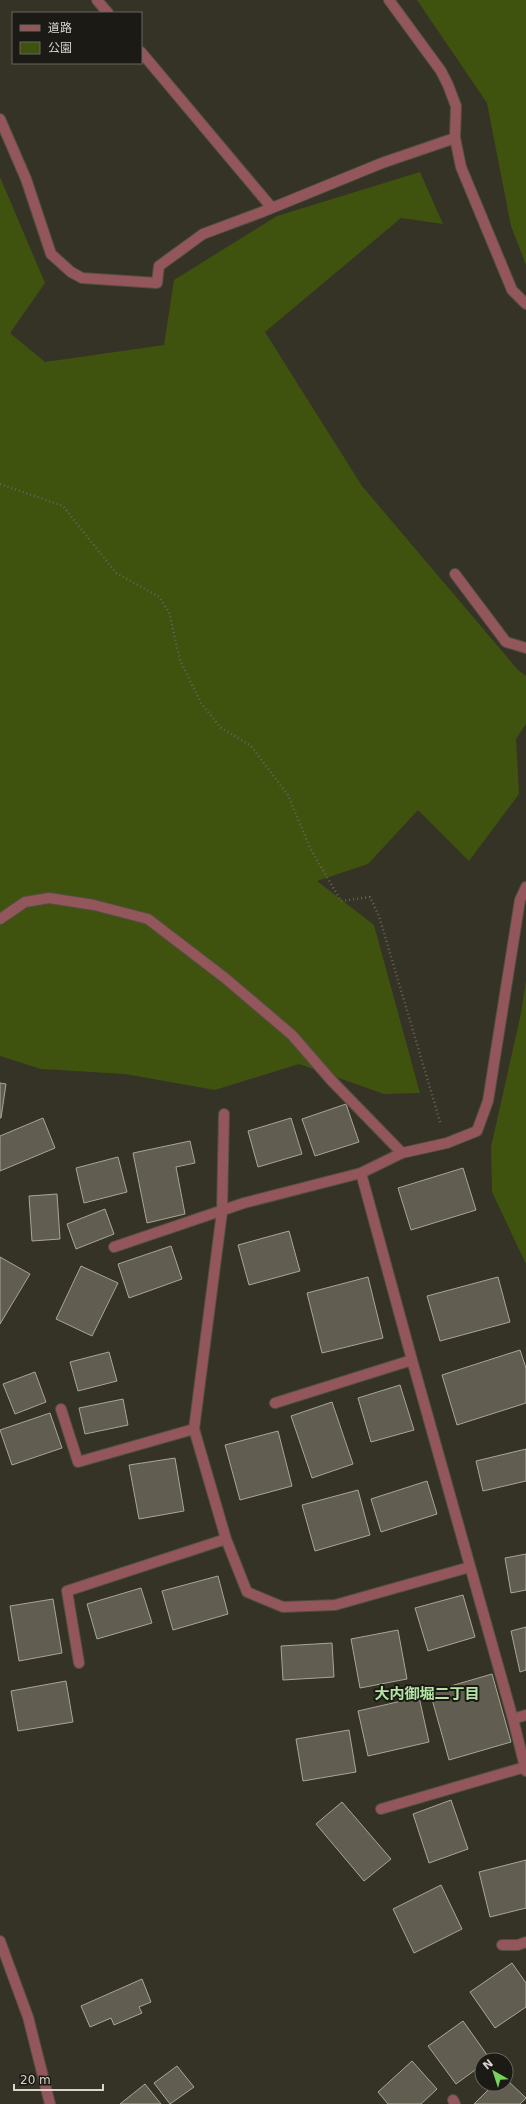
<svg xmlns="http://www.w3.org/2000/svg" width="526" height="2104" viewBox="0 0 526 2104" font-family="'DejaVu Sans','Noto Sans JP',sans-serif">
<style>
.green{fill:#3f530f}
.building{fill:#615e51;stroke:#a9a697}
.lines{fill:none;stroke-linecap:round;stroke-linejoin:round}
.minor-casing{stroke:#524f44;stroke-width:12}
.path{stroke:#676459;stroke-width:2.5;stroke-dasharray:1 3;stroke-linecap:butt}
.minor{stroke:#93565a;stroke-width:10}
.labels{text-anchor:middle;dominant-baseline:central;stroke-width:4;stroke-linejoin:round;paint-order:stroke}
.neighbourhood-label{font-size:15px;font-weight:bold;fill:#b4e5a5;stroke:#1b1a14}
</style>
<rect width="100%" height="100%" fill="#353226"/>
<path class="green" d="M417,0H526V265L511,226L487,103Z
M420,172L443,224L401,218L265,332L362,486L518,670L526,676V724L516,739L519,794L469,861L418,810L368,864L317,881L374,925L420,1093L384,1094L299,1064L215,1090L125,1074L41,1069L0,1056V177L45,283L10,333L45,362L164,345L174,280L277,216Z
M526,981V1264L492,1192L491,1147L521,1013Z"/>
<path class="building" d="M0,1083L6,1084L1,1118H0Z
M346,1104L359,1142L315,1156L302,1119Z
M43,1118L55,1148L0,1171V1136Z
M291,1118L302,1154L258,1167L248,1131Z
M190,1141L195,1163L176,1167L185,1214L147,1223L133,1153Z
M118,1157L127,1192L84,1203L76,1168Z
M463,1168L476,1210L411,1230L398,1188Z
M57,1194L60,1239L32,1241L29,1196Z
M105,1209L114,1234L76,1249L67,1224Z
M289,1231L300,1271L249,1285L238,1245Z
M171,1246L182,1279L129,1298L118,1264Z
M0,1257L30,1274L0,1324Z
M81,1266L118,1283L92,1336L56,1319Z
M368,1277L383,1338L322,1353L307,1293Z
M498,1277L510,1322L440,1341L427,1296Z
M520,1350L526,1368V1403L457,1425L442,1375Z
M109,1352L117,1381L78,1391L70,1362Z
M35,1372L46,1402L15,1414L3,1384Z
M400,1385L414,1430L371,1442L358,1398Z
M123,1399L128,1425L85,1434L79,1408Z
M332,1402L353,1464L312,1478L291,1416Z
M50,1413L62,1448L12,1465L0,1430Z
M278,1431L292,1486L240,1500L225,1445Z
M526,1449V1481L483,1491L476,1461Z
M175,1458L184,1511L139,1519L129,1465Z
M427,1481L437,1514L381,1532L371,1499Z
M358,1490L370,1535L315,1551L302,1505Z
M526,1554V1590L511,1593L505,1558Z
M218,1576L228,1614L173,1630L162,1591Z
M141,1588L152,1623L97,1639L87,1604Z
M463,1595L475,1637L428,1651L415,1608Z
M53,1599L62,1653L19,1661L10,1606Z
M526,1627V1670L520,1672L511,1631Z
M398,1630L407,1679L360,1688L351,1639Z
M332,1643L334,1677L283,1680L281,1646Z
M492,1674L511,1742L449,1760L430,1692Z
M66,1681L73,1722L18,1731L11,1691Z
M419,1697L429,1742L368,1756L358,1711Z
M349,1730L356,1772L303,1781L296,1739Z
M451,1800L468,1849L429,1863L413,1814Z
M342,1802L391,1859L364,1881L316,1824Z
M526,1860V1908L490,1917L479,1872Z
M441,1885L462,1929L414,1953L393,1909Z
M512,1963L526,1983V2007L495,2028L470,1992Z
M142,1979L151,2002L139,2007L142,2013L114,2025L111,2018L90,2027L81,2006Z
M463,2021L490,2059L482,2060V2065L456,2084L428,2046Z
M412,2061L437,2089L421,2104H388L378,2092Z
M177,2066L194,2087L170,2104L154,2083Z
M506,2079L526,2098L520,2104H474L494,2084H506Z
M145,2084L161,2104H120Z"/>
<g class="lines">
<defs>
<path id="minor" d="M97,0L108,13
M389,0L441,71L448,85L456,106L455,138L461,167L512,290L526,304
M141,52L272,208
M0,119L26,179L51,254L71,272L82,278L157,283L159,266L203,234L262,212L382,163L455,138
M455,574L506,642L526,648
M0,919L25,902L49,898L94,905L148,919L225,978L292,1035L331,1080L402,1153
M224,1114L222,1212L194,1429L226,1539L247,1592L283,1607L335,1605L470,1567
M361,1173L412,1360L513,1719L526,1771
M114,1247L244,1203L361,1173L402,1153L447,1143L477,1131L488,1101L520,900L526,887
M275,1403L412,1360
M61,1409L78,1462L194,1429
M79,1663L67,1591L226,1539
M513,1719L526,1715
M381,1809L525,1767
M0,1941L28,2017L50,2104
M502,1945H518L526,1942
M453,2100L455,2104"/>
</defs>
<use href="#minor" class="minor-casing"/>
<path class="path" d="M0,484L63,506L116,573L158,596L169,612L180,660L201,703L220,727L251,746L288,795L310,848L341,901L370,897L379,916L441,1125"/>
<use href="#minor" class="minor"/>
</g>
<g class="labels">
<g class="neighbourhood-label">
<text x="427" y="1694">大内御堀二丁目</text>
</g>
</g>
<rect x="12" y="12" width="130" height="52" fill="#1b1a14" stroke="#66655e"/>
<rect x="20" y="25" width="20" height="6" fill="#93565a" stroke="#66655e"/>
<text x="48" y="32" font-size="12" fill="#d7d5cd">道路</text>
<rect x="20" y="42" width="20" height="12" fill="#3f530f" stroke="#66655e"/>
<text x="48" y="52" font-size="12" fill="#d7d5cd">公園</text>
<g transform="translate(494 2072) rotate(321)"><circle r="19" fill="#1b1a14" stroke="#66655e"/>
<path d="M0-3L7 15L0 10L-7 15Z" fill="#77d259"/>
<text y="-6" font-size="11" font-weight="bold" text-anchor="middle" fill="#d7d5cd">N</text>
</g>
<path d="M14 2084v6h89v-6" fill="none" stroke="#d7d5cd" stroke-width="2"/>
<text x="20" y="2084" font-size="12" fill="#d7d5cd" stroke="#1b1a14" stroke-width="3" paint-order="stroke">20 m</text>
</svg>
